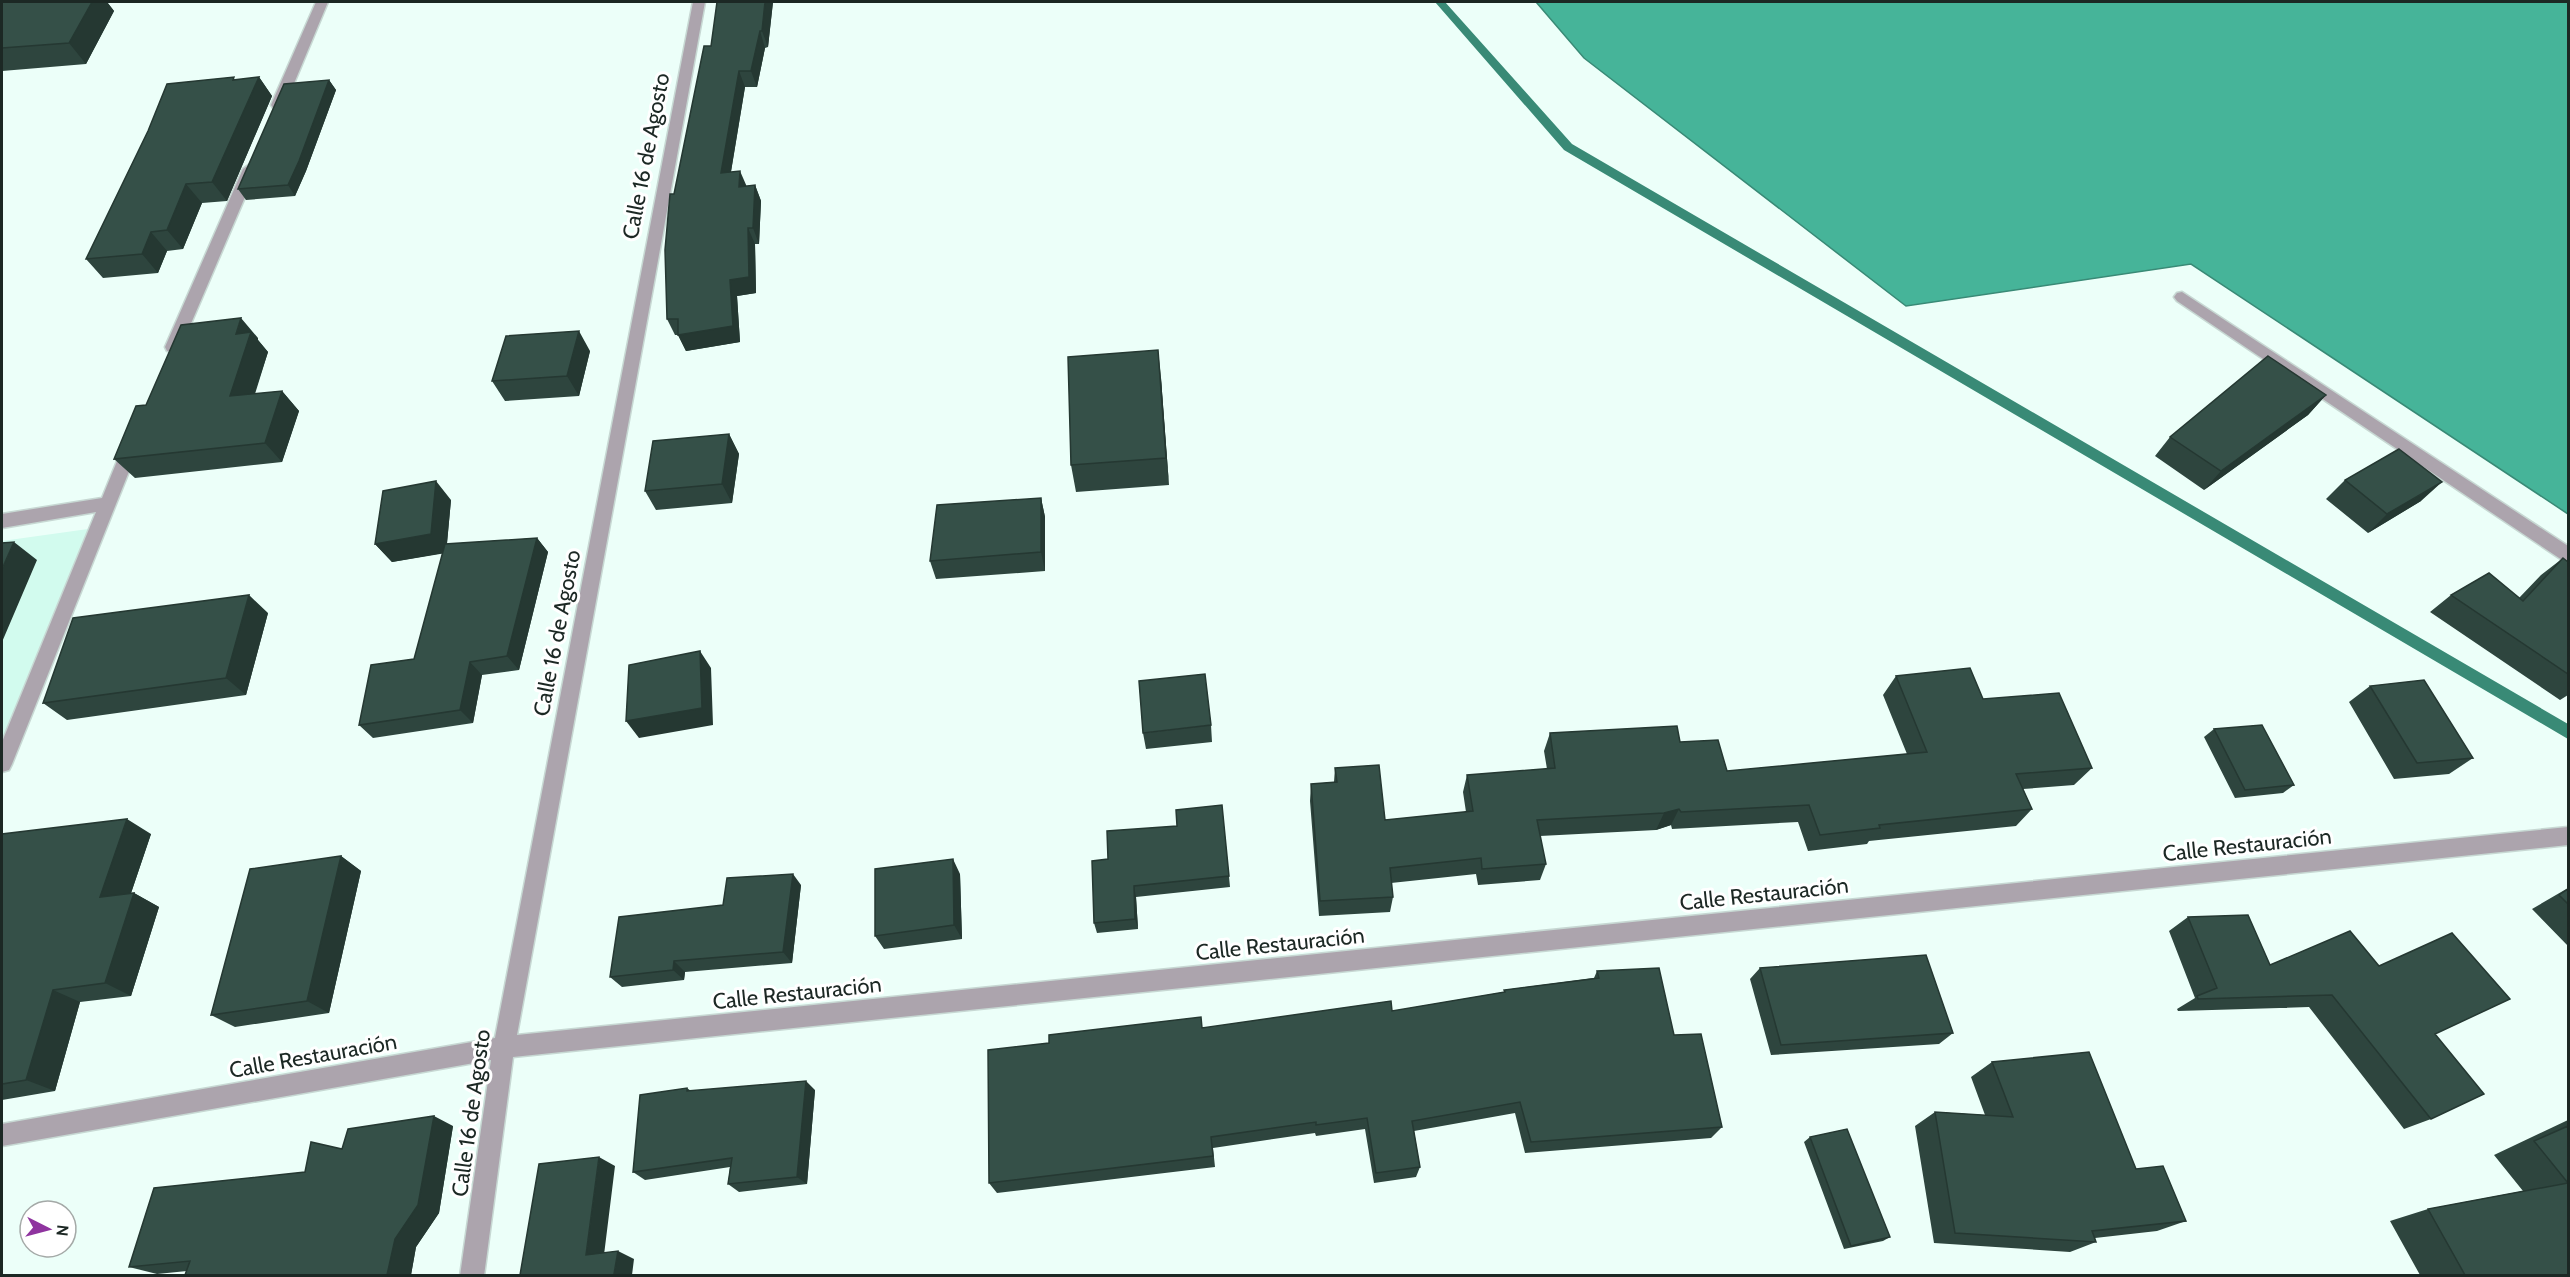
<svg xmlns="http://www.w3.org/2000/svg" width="2570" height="1277" viewBox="0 0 2570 1277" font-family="Cabin,sans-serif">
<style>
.built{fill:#d2fbee}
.water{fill:#46b499;stroke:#398a76;stroke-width:1.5}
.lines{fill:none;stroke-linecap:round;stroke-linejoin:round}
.stream{fill:#398a76;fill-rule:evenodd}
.street-casing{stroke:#c7d8d3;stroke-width:3}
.street{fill:#aca4ad;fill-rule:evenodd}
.wall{fill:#2e453e}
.shaded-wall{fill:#253832}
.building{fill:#355048;stroke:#253832;stroke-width:1.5}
.labels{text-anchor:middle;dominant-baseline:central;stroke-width:6;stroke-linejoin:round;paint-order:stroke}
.street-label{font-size:22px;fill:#1c2824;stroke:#fff}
</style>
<rect width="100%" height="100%" fill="#ecfff9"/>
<path class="built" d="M88,529L2,739V541Z"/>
<path class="water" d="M1536,2H2568V514L2191,264L1906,306L1584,58Z"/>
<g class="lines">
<path class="stream" d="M1435,2H1445L1572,144L2568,724V739L1564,150Z"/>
<defs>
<path id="street" d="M316,2H328L285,105L283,108H273L271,105Z
M693,2H705L517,1035L2568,827V845L513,1057L484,1276H460L491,1060L2,1146V1124L495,1038Z
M250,164L257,169L181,347L179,351H167L165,347L243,169Z
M2182,292L2568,546V562L2562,560L2177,301L2174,297L2177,293Z
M132,438L138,440L140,444L12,764L9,770L2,772V742L96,512L2,528V514L102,498L124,444L126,440Z"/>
</defs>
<use href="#street" class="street-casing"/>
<use href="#street" class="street"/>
</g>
<path class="wall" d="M2,2H107L114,11L86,64L2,71Z
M773,2L768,47L765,48L757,87H745L731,172L746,186L755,185L761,201L759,244H755L756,293L737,296L740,342L686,351L678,335H675L667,319L674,194L711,46Z
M259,77L272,96L227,201L202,203L183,249L167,251L158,273L103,278L86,259L236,80Z
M329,80L336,90L306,171L295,196L246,200L238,189Z
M258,338V340L268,352L255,394L282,391L299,411L282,462L135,478L114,459L146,405Z
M590,351L579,396L505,401L492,381Z
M1161,378L1169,485L1076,492L1071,465Z
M2326,395L2308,415L2204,490L2155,456L2170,437Z
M729,434L739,454L732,503L656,510L645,491Z
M2345,480L2421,501L2368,533L2326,499Z
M1041,498L1045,517V571L936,579L930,561Z
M451,500L447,544L537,538L548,552L519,670L482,675L473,723L373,738L359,725L414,659L443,553L392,562L375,544Z
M2563,558L2568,562V695L2560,700L2430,612L2451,595L2519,598L2541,575Z
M268,613L246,695L67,720L43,703Z
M1896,676L1983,699L2092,768L2074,785L2023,789L2032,809L2016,826L1869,841L1867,844L1808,851L1798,822L1672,829L1671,825L1656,830L1540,836L1546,864L1540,880L1478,885L1476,874L1391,883L1393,897L1390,912L1319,916L1310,801L1311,784L1334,782L1335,768L1385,820L1466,812L1463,792L1467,775L1547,769L1544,751L1550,733L1680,742L1727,771L1907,754L1883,695Z
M2370,686L2473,758L2449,774L2394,779L2349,702Z
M1211,725L1212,742L1146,749L1143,733Z
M2214,729L2294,785L2283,793L2235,798L2204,737Z
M1222,805L1230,887L1136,897L1138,929L1097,933L1094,923L1108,859Z
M2,834H151L131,893H134L159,907L131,996L80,1002L55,1091L2,1100Z
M341,856L361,871L329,1013L235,1027L211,1015Z
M960,874L962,939L884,949L875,936Z
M801,885L792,963L685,972L684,980L622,987L610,977L723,905Z
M2568,888V946L2532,909Z
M2188,917L2270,965L2435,1034L2431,1119L2404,1129L2309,1007L2178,1011L2177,1009L2195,998L2169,931Z
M1760,968L1953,1033L1939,1044L1771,1055L1750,979Z
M1597,971L1674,1035L1722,1127L1711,1138L1525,1153L1515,1113L1414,1131L1420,1167L1416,1177L1374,1183L1365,1129L1316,1136L1315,1133L1213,1148L1215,1167L997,1193L989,1183L1203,1028L1392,1011L1504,992V990L1594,978Z
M1992,1062L2136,1169L2186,1221L2157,1231L2095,1238L2096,1242L2070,1252L1934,1243L1915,1126L1935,1112L1985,1115L1971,1077Z
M687,1088L691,1091L815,1090L807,1184L739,1192L728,1184L730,1167L645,1180L633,1172Z
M2568,1120V1275H2420L2390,1221L2428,1209L2523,1191L2494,1155Z
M453,1126L439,1213L416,1247L411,1275H185L187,1271L157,1274L129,1267L305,1172L342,1149Z
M1810,1137L1890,1237L1883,1241L1844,1249L1804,1142Z"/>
<path class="shaded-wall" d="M92,2H107L114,11L86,64L69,43Z
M765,2H773L768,47L762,31Z
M760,31L765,48L757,87L751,71Z
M739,71L745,87L728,189L721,173Z
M259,77L272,96L227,201L212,182Z
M329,80L336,90L306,171L295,196L288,185Z
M740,171L747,187H739Z
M186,184L202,203L183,249L167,230Z
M755,185L761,201L759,244L753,228Z
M748,228L755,244L756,293L737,296L740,342L686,351L678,335L730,280Z
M151,232L167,251L158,273L142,254Z
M241,318L258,338V340L268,352L247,416L230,396L236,334Z
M579,331L590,351L579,396L567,376Z
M1158,350L1161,378L1169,485L1166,458Z
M282,391L299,411L282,462L265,443Z
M2326,395L2308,415L2204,490L2221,471Z
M729,434L739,454L732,503L722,484Z
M436,481L451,500L446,553L392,562L375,544Z
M2442,482L2421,501L2368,533L2387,514Z
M1041,498L1045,517V571L1041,552Z
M537,538L548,552L519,670L507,656Z
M14,542L37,560L2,642V569Z
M249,595L268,613L246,695L226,678Z
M700,651L711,668L713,725L639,738L626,721Z
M470,662L482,675L473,723L460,710Z
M1679,809L1671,825L1656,830L1664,813Z
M127,819L151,834L125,911L100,897Z
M341,856L361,871L329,1013L307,1001Z
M953,859L960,874L962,939L954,925Z
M793,874L801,885L792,963L783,952Z
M1134,886L1136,897L1138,929L1135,919Z
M134,893L159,907L131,996L105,983Z
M674,961L685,972L684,980L673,970Z
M53,990L80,1002L55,1091L26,1080Z
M806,1081L815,1090L807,1184L797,1177Z
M434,1116L453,1126L439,1213L416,1247L411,1275H387L395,1239Z
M599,1157L615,1166L603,1263L586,1255Z
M618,1251L634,1259L632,1275L614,1274Z"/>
<path class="building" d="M2,2H92L69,43L2,48Z
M717,2H765L762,31H760L751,71H739L721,173L740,171L739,187L755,185L753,228H748L749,277L730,280L733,326L678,335V319H667L665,250L670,194H674L704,46H711Z
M234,77L233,80L259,77L212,182L186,184L167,230L151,232L142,254L86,259L148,131L167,84Z
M329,80L299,161L288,185L238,189L284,84Z
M241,318L236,334L251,332L230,396L282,391L265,443L114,459L136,406L146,405L181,325Z
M579,331L567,376L492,381L506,336Z
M1158,350L1166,458L1071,465L1068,357Z
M2268,356L2326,395L2221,471L2170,437Z
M729,434L722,484L645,491L653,441Z
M2399,449L2442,482L2387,514L2345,480Z
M436,481L431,534L375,544L383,491Z
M1041,498V552L930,561L937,505Z
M537,538L507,656L470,662L460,710L359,725L371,665L414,659L445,544Z
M14,542L2,569V543Z
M2563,558L2568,562V674L2451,595L2489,573L2523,601Z
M249,595L226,678L43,703L73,618Z
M700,651L702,708L626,721L629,665Z
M1970,668L1983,699L2059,693L2092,768L2016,774L2032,809L1879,825L1880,828L1820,835L1809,805L1681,812L1679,809L1664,813L1537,820L1546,864L1482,869L1481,858L1390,868L1393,897L1320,901L1311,784L1337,782L1335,768L1379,765L1385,820L1473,811L1467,775L1555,768L1550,733L1677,726L1680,742L1718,740L1727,771L1927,752L1896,676Z
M1205,674L1211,725L1143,733L1139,681Z
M2424,680L2473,758L2417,763L2370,686Z
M2262,725L2294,785L2245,790L2214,729Z
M1222,805L1229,876L1134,886L1135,919L1094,923L1092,861L1108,859L1107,831L1177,826L1176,810Z
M127,819L100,897L134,893L105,983L53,990L26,1080L2,1084V834Z
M341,856L307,1001L211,1015L250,869Z
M953,859L954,925L875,936V869Z
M793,874L783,952L674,961L673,970L610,977L619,917L723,905L727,878Z
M2568,889V904L2559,895Z
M2248,915L2270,965L2350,931L2379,966L2452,933L2510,999L2435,1034L2484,1094L2431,1119L2332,995L2198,999L2197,996L2217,988L2188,917Z
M1926,955L1953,1033L1781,1045L1760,968Z
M1659,968L1674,1035L1701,1034L1722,1127L1531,1142L1520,1102L1412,1121L1420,1167L1376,1173L1367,1118L1316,1125V1122L1211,1137L1213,1156L989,1183L988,1050L1049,1043V1035L1201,1017L1202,1028L1391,1001L1392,1011L1505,992L1504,990L1599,978L1597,971Z
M2089,1052L2136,1169L2163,1166L2186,1221L2092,1231L2096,1242L1955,1233L1935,1112L2013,1117L1992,1062Z
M806,1081L797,1177L728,1184L732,1158L633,1172L640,1095L687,1088V1091Z
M434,1116L418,1205L395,1239L387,1275H185L190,1261L129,1267L154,1188L305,1172L311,1142L342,1149L348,1129Z
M2568,1126V1275H2465L2428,1209L2568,1183L2534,1141Z
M1847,1129L1890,1237L1851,1246L1810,1137Z
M599,1157L586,1255L618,1251L614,1274L630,1275H520L539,1164Z"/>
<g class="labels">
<g class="street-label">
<text transform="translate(646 156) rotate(-79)">Calle 16 de Agosto</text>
<text transform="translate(557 633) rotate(-79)">Calle 16 de Agosto</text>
<text transform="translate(2247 845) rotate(-6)">Calle Restauración</text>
<text transform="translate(1764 894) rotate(-6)">Calle Restauración</text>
<text transform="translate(1280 944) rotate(-6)">Calle Restauración</text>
<text transform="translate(797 993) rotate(-6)">Calle Restauración</text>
<text transform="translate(313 1056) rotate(-10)">Calle Restauración</text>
<text transform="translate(471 1113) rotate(-82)">Calle 16 de Agosto</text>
</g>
</g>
<rect width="2570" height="1277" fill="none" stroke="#1c2824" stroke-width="6"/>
<g transform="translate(48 1229) rotate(96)"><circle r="28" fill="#ffffff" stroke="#a4a9a7" stroke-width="1.5"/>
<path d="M0-4.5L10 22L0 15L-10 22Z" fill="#8f349f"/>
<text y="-9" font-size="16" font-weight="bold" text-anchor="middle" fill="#1c2824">N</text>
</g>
</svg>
